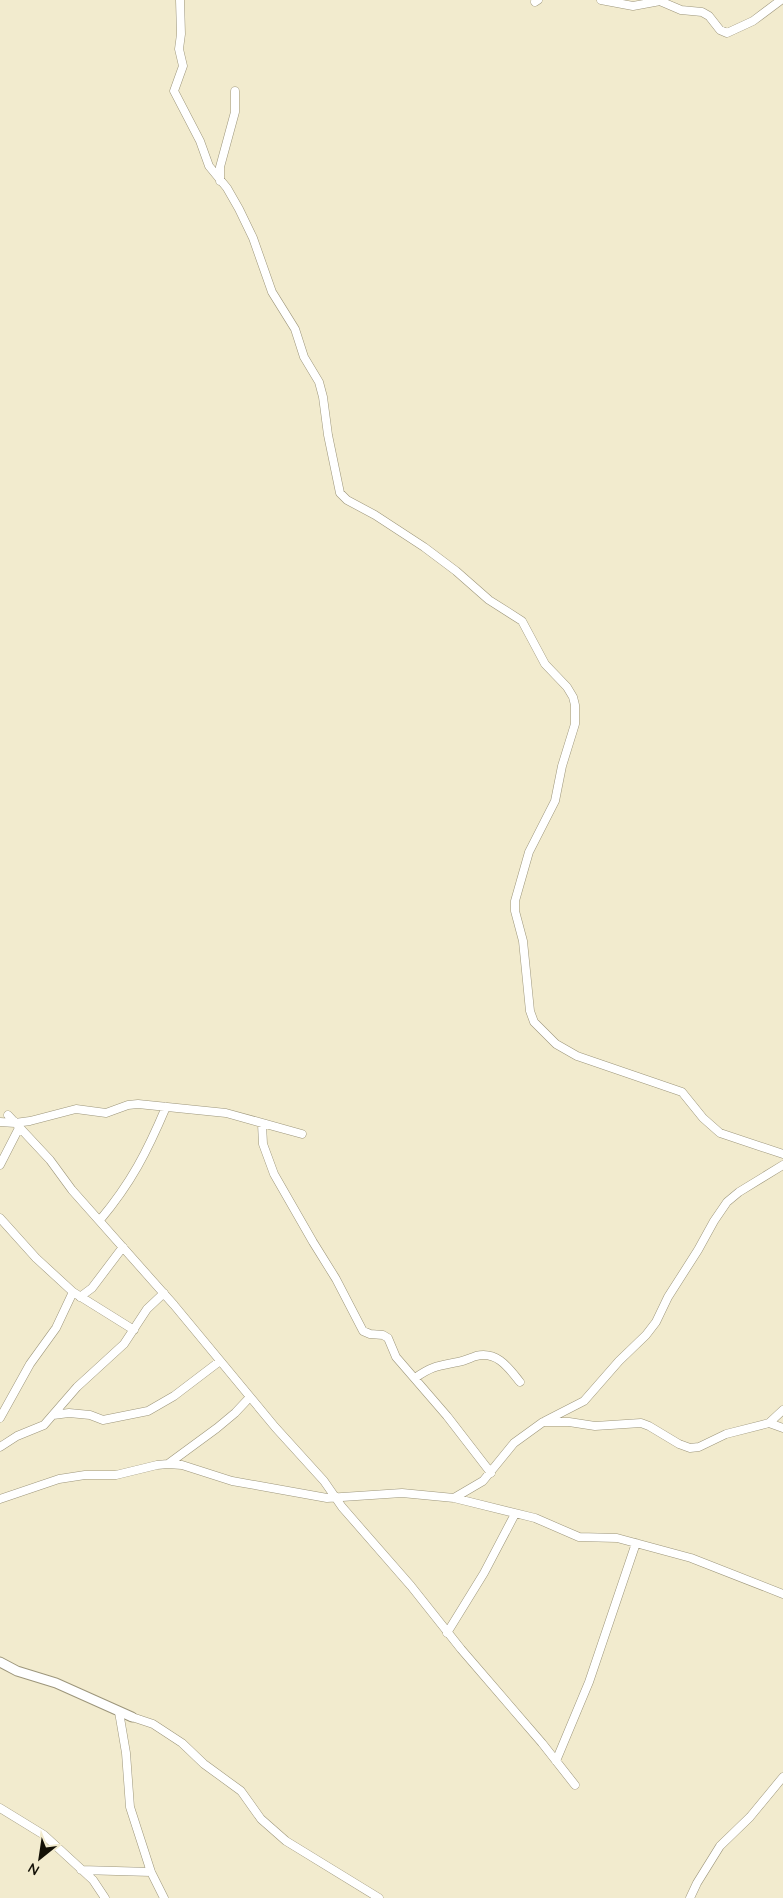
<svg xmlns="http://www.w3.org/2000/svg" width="783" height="1898" viewBox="0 0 783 1898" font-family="Quicksand,sans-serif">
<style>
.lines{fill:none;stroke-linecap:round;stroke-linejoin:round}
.minor-casing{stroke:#9d967b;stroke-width:9}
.tertiary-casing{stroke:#9d967b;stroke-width:11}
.minor{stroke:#fff;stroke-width:8}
.tertiary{stroke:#fff;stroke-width:9}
</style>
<rect width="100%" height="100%" fill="#f2ebce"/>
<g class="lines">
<defs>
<path id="minor" d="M180,0L181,34L179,49L183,66L174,91L200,141L209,166L227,188L239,209L253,238L272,292L295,329L304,357L319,382L323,397L328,435L340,493L347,500L375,515L424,547L456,571L489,600L522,621L545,664L567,687L573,697L575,705V724L562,766L555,801L529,852L515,901V911L523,941L530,1011L534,1022L556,1044L577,1056L682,1092L703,1118L720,1133L783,1154
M601,0L633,6L660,1L681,10L702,12L709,16L720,30L727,33L753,21L781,0
M535,2L538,0
M220,181V167L235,112V91
M8,1115L50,1160L72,1190L174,1305L275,1427L324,1481L342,1507L411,1586L461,1649L542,1743L575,1785
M0,1122L15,1123L30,1121L76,1109L106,1113L128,1105L138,1104L226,1113L302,1134
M262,1124L263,1144L274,1174L313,1242L336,1279L363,1331L370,1334L383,1335L388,1338L396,1357L447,1416L491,1473
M0,1165L19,1128
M0,1218L36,1258L73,1292L134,1330
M100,1220C131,1183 147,1152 166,1107
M80,1297L92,1288L123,1247
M415,1378C432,1366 438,1366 458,1362C464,1361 470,1358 476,1356C497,1351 508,1367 520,1382
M53,1415L69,1413L90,1415L103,1420L148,1411L174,1396L220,1361
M0,1418L30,1364L56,1328L73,1292
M545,1421L584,1401L619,1361L646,1335L656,1322L668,1297L698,1250L714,1221L727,1202L739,1192L783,1165
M769,1423L783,1410
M0,1447L17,1436L44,1425L77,1387L124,1344L147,1309L164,1293
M168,1464L217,1428L235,1413L250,1397
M454,1498L483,1481L514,1443L543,1422H569L595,1426L641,1423L649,1426L679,1444L690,1448L699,1447L726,1434L769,1423L783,1428
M0,1499L59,1479L85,1475H116L157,1465L168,1464L182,1465L232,1481L327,1498L402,1493L454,1498L535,1518L579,1537L617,1538L691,1558L783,1594
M447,1633L484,1573L515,1514
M119,1712L126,1753L130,1807L151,1872L164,1898
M132,1717L153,1724L182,1743L204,1764L241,1791L261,1819L286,1841L379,1898
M556,1761L589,1682L636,1543
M0,1808L44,1835L93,1880L105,1898
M81,1870L151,1872
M690,1898L697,1883L720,1846L750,1817L783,1777"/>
<path id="tertiary" d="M0,1662L17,1671L56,1683L132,1717"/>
</defs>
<use href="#minor" class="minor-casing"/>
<use href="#tertiary" class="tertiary-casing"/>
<use href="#minor" class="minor"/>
<use href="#tertiary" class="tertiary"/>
</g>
<g transform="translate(40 1858) rotate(210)" stroke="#f2ebce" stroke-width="4" paint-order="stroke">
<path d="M0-4L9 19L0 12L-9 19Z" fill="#141107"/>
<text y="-8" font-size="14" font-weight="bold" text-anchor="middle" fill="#141107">N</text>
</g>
</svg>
